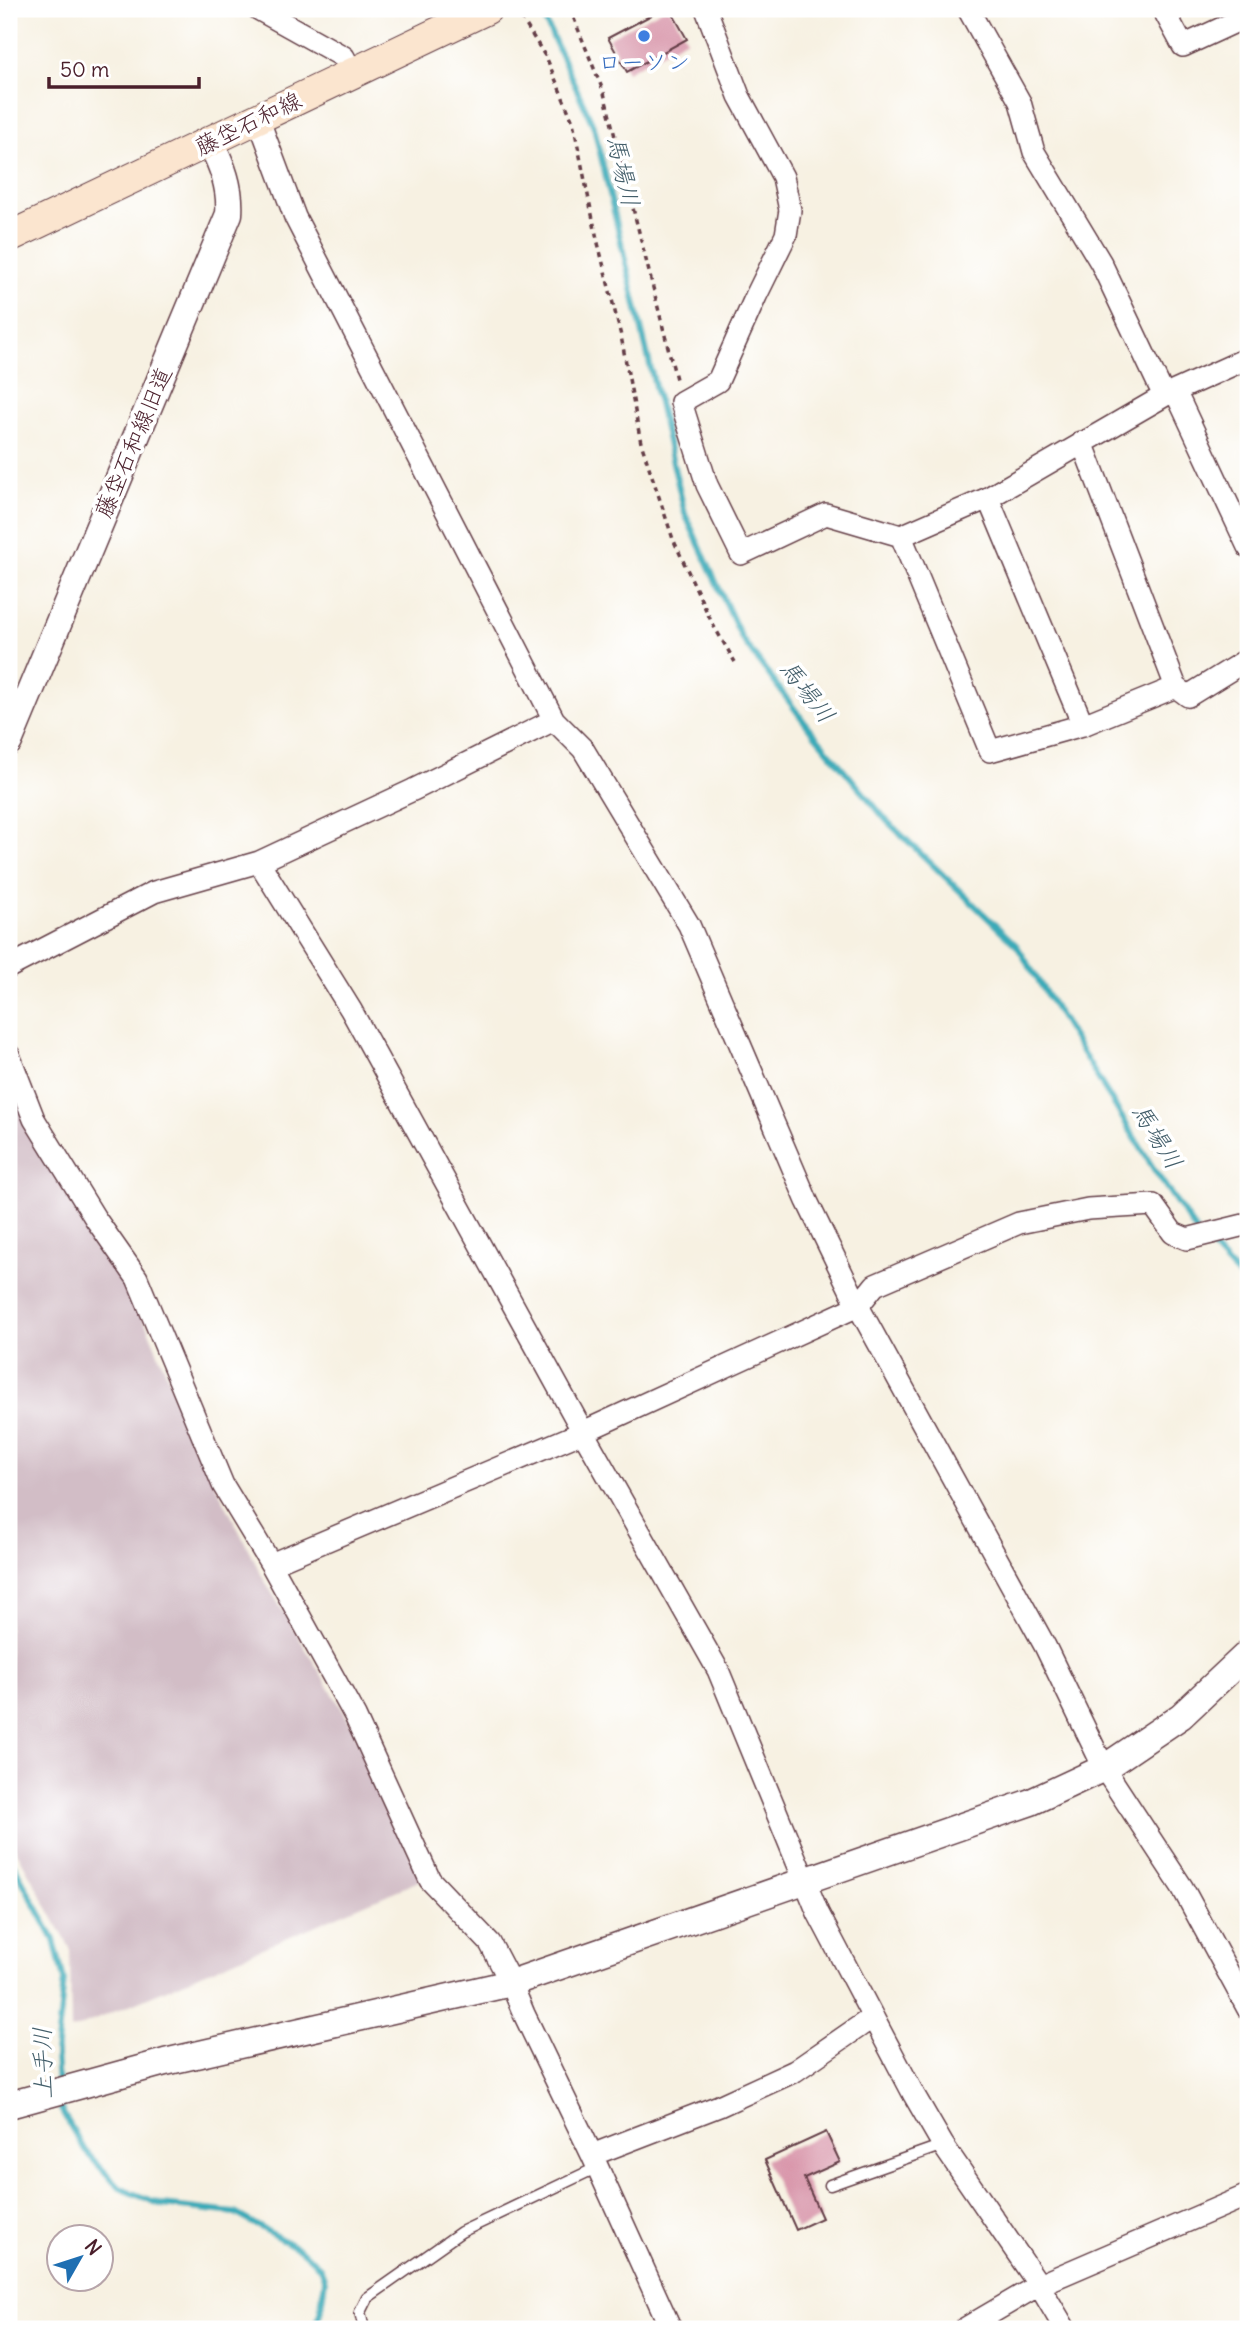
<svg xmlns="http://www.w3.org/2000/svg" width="1257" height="2338" viewBox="0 0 1257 2338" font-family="Delius,'Klee One',sans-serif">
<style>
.industrial{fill:#d2bdc6}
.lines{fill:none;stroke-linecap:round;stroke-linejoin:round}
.stream{stroke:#3aaab8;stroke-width:6}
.building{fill:#d998ac}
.service-casing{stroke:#643e46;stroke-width:13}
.minor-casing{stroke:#643e46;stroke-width:24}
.tertiary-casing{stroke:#643e46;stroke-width:29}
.secondary-casing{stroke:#643e46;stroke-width:32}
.path{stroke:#643e46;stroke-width:3.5;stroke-dasharray:5 5;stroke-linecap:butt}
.service{stroke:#fff;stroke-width:10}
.minor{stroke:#fff;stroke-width:21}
.tertiary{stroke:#fff;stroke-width:26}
.secondary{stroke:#fbe5cf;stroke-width:30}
.shop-dot{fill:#3f7fe0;stroke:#fff;stroke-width:2.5}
.labels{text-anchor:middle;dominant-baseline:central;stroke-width:7;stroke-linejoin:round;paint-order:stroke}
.shop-label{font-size:23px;fill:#366cbe;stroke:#fff}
.street-label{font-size:23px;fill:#4a1f2b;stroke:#fff}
.water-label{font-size:24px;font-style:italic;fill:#435e6a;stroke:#fff}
</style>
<rect width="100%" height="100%" fill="#fff"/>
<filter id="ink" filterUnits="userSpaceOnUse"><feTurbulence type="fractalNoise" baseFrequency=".0143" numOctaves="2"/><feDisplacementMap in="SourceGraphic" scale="14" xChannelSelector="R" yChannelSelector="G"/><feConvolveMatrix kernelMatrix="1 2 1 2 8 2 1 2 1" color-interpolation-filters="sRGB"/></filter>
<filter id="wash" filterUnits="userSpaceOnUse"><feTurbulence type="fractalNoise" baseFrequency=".00686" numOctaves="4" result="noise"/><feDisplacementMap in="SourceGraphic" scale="28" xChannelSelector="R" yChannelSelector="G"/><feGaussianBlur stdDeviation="1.57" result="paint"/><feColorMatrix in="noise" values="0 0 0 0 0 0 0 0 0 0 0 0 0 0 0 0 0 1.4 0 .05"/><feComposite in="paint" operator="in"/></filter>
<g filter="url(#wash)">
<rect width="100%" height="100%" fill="#f7f1e2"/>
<path class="industrial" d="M9,1082L130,1286L201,1456L263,1578L351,1724L421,1880L71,2030L70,1948L9,1837Z"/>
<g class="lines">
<path class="stream" d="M540,9L594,127L685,514L742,639L809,728L887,821L1017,946L1155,1171L1196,1231
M1204,1239L1246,1284L1248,1290
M9,1856L54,1940L64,1980L56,2054L58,2086
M59,2097V2106L85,2151L120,2188L162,2205L235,2213L301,2250L320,2267L325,2281L320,2313L313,2329"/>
</g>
<g id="blocks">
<path class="building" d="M663,9H670L687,39L627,72L608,38Z
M826,2132L840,2162L804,2178L822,2218L796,2230L765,2160Z"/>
</g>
</g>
<g filter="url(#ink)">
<use href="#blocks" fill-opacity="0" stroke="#643e46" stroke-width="2"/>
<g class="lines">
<defs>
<path id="service" d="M830,2185L943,2145
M364,2329L360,2312L367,2298L461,2232L598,2167"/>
<path id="minor" d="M258,9L344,57L352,73
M706,9L739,96L783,177L790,210L786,235L756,296L718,381L681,402L707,485L741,554L826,514L901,536L988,498L1164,396L1248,358
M968,9L1020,102L1034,152L1101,263L1164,396
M1163,9L1183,46L1248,16
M258,118L295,217L554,720L583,749L689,925L807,1201L858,1306L1045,1646L1104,1768L1182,1887L1248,2009
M1175,391L1248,547
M1082,442L1176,687L1188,696L1248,659
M988,498L1083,725
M901,536L990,751L1083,725L1176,687
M259,862L351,1010L583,1432L718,1670L818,1913L914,2095L943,2145L1039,2285L1065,2329
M9,967L154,892L259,862L413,790L554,720
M9,1055L34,1119L95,1218L137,1278L223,1485L271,1564L355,1716L430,1880L490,1943L511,1983L524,2014L592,2155L671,2329
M271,1564L583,1432L858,1306L875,1285L1019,1223L1088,1209L1153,1205L1173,1233L1187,1239L1248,1224
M592,2155L719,2106L795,2071L873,2017
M964,2329L1039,2285L1248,2195"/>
<path id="tertiary" d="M9,742L229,214C231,187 222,165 210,141
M9,2105L165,2062L511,1983L1031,1802L1104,1768L1181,1716L1248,1653"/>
<path id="secondary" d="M9,237L487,9"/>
</defs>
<use href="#service" class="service-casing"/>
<use href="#minor" class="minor-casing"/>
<use href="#tertiary" class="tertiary-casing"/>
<use href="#secondary" class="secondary-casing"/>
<path class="path" d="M516,9L547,59L573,122L597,239L621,336L641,443L673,539L712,623L735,662
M570,9L604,93L677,383"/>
<use href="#service" class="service"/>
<use href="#minor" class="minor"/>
<use href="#tertiary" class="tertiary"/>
<use href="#secondary" class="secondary"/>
</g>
</g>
<circle class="shop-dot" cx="644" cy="36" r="7"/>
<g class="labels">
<g class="shop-label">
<text x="644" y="61">ローソン</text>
</g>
<g class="street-label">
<text transform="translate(248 123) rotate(-26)">藤垈石和線</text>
<text transform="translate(133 442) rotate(-67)">藤垈石和線旧道</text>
</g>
<g class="water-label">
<text transform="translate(624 171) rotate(77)">馬場川</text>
<text transform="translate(808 691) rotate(52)">馬場川</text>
<text transform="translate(1158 1136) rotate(58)">馬場川</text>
<text transform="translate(42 2063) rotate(-91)">上手川</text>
</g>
</g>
<rect width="1257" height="2338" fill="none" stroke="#fff" stroke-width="35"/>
<g transform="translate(80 2258) rotate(51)"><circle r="33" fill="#ffffff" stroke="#b7a5aa" stroke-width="2"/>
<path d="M0-5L12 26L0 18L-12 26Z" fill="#1f6fb2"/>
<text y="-10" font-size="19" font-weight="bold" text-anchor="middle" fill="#4a1f2b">N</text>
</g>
<path d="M49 77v10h150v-10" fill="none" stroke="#4a1f2b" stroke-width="3.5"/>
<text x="60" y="77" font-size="21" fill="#4a1f2b" stroke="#ffffff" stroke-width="5" paint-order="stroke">50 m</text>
</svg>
